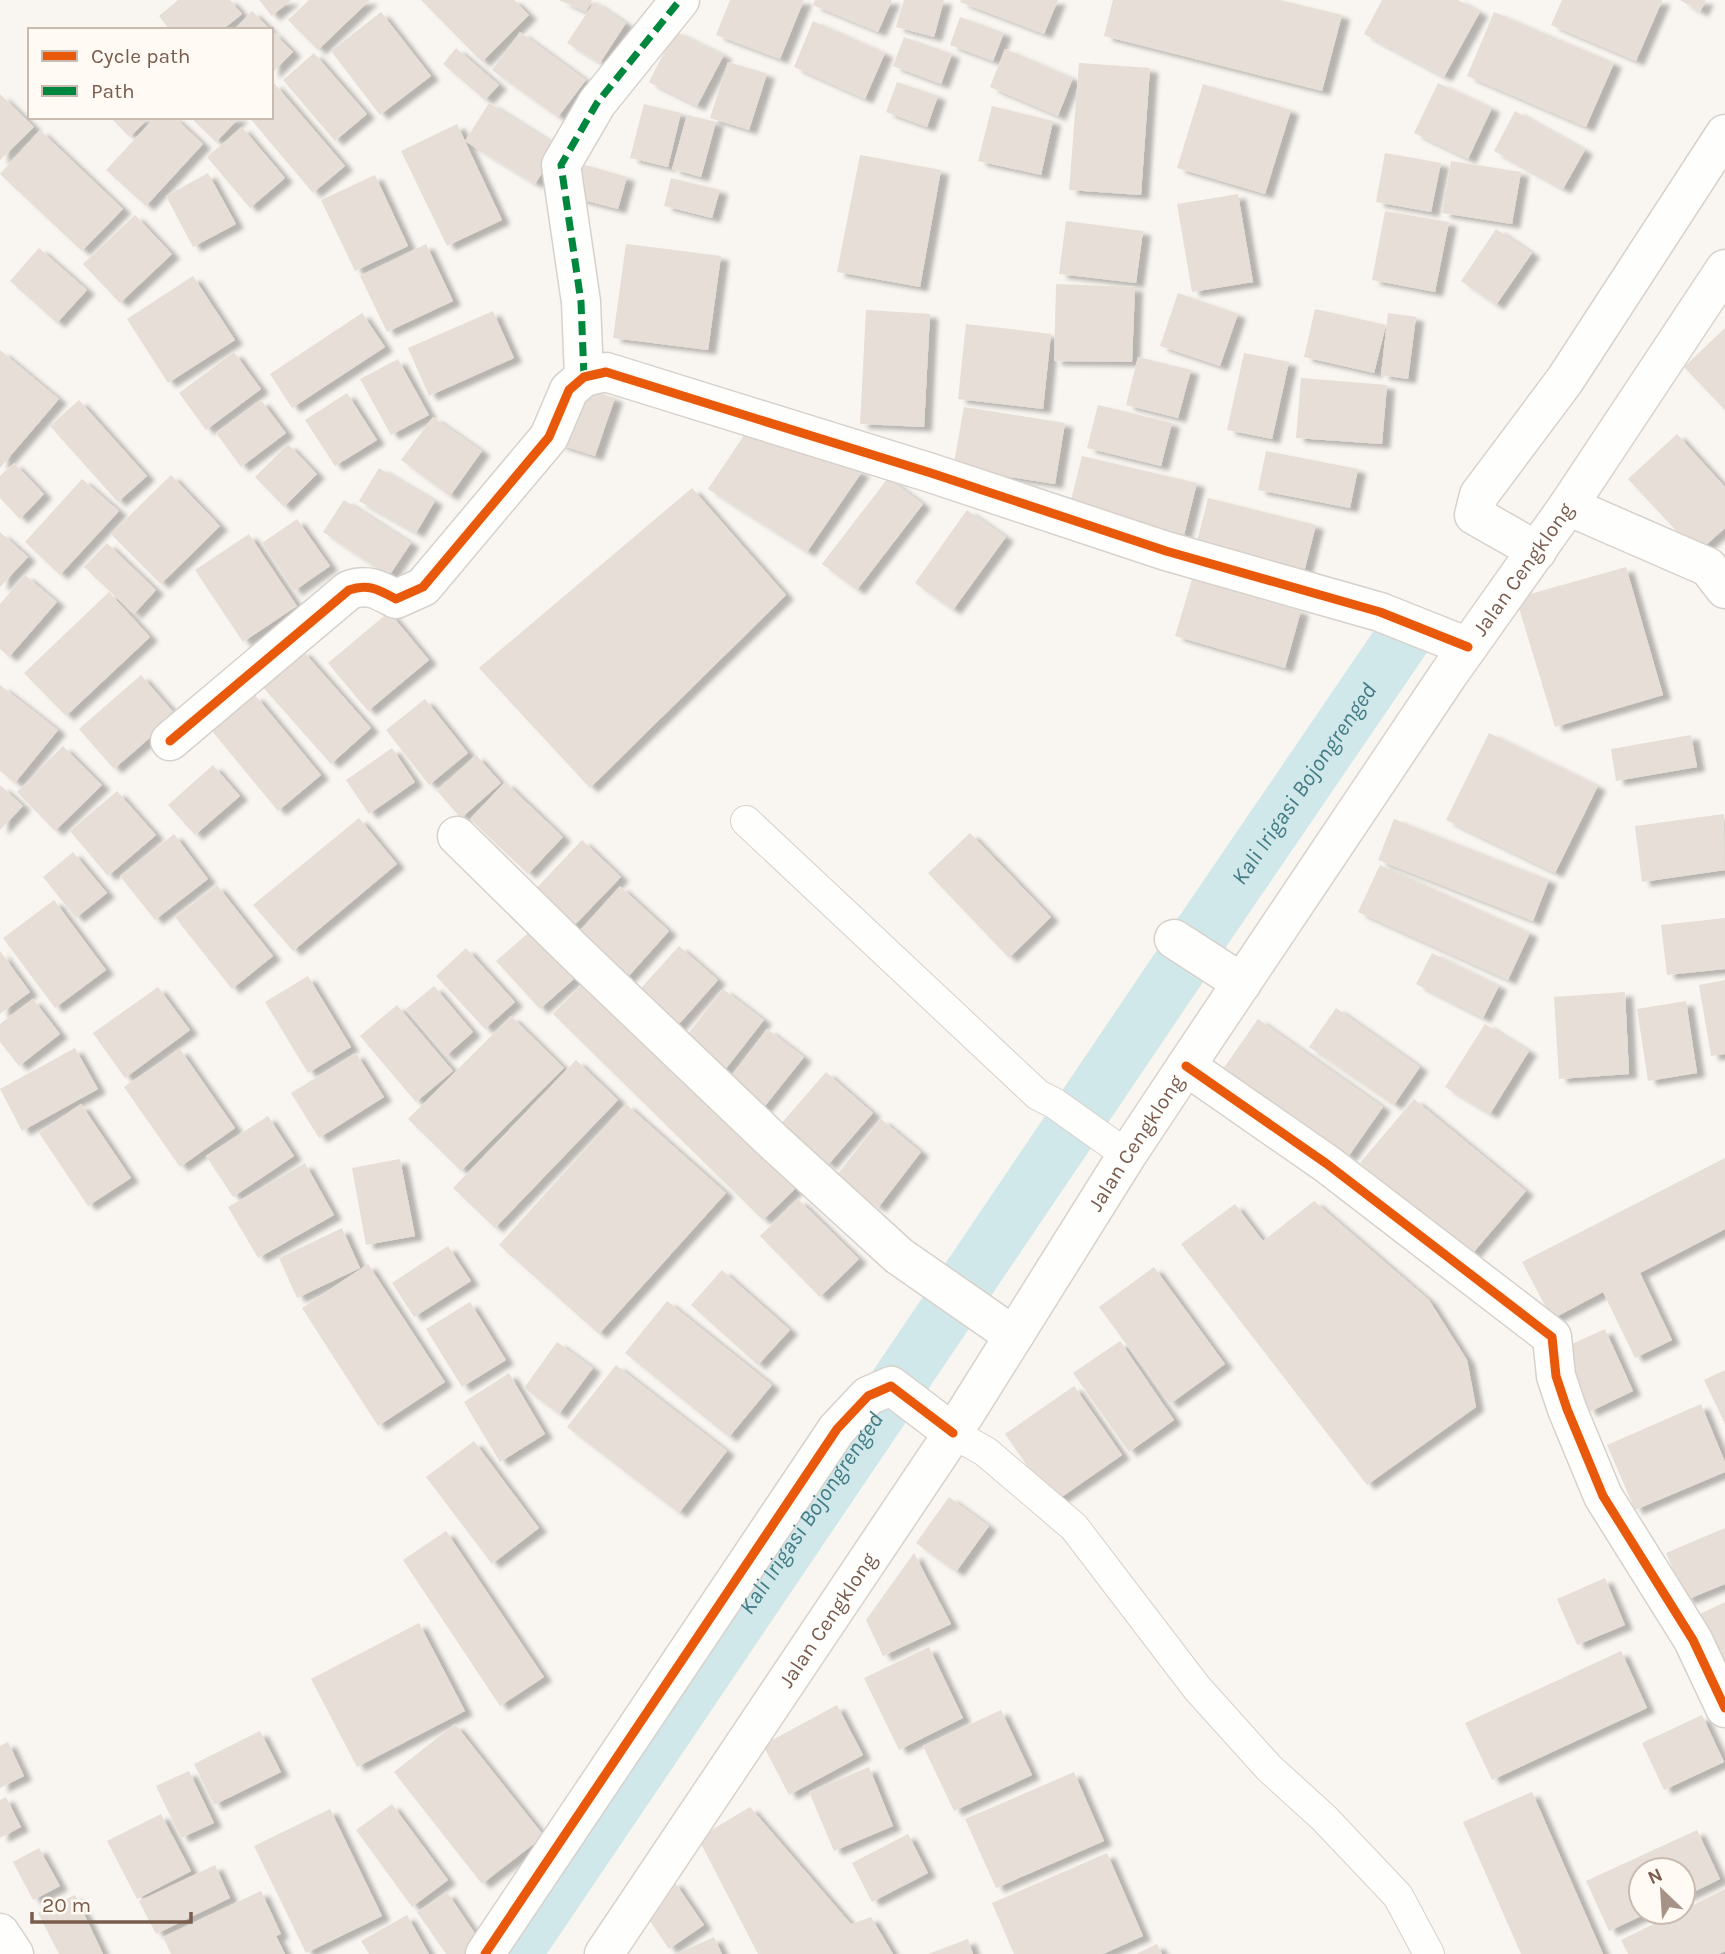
<svg xmlns="http://www.w3.org/2000/svg" width="1725" height="1954" viewBox="0 0 1725 1954" font-family="Karla,sans-serif">
<style>
.lines{fill:none;stroke-linecap:round;stroke-linejoin:round}
.canal{stroke:#d0e8ea;stroke-width:56}
.building{fill:#e6ded7;filter:url(#shadow)}
.service-casing{stroke:#d7d1cb;stroke-width:32}
.minor-casing{stroke:#d7d1cb;stroke-width:41}
.secondary-casing{stroke:#d9d2cb;stroke-width:41}
.service{stroke:#fefefd;stroke-width:30}
.minor{stroke:#fefefd;stroke-width:38}
.secondary{stroke:#fefefd;stroke-width:38}
.quiet{stroke:#00873e;stroke-width:7;stroke-dasharray:14 7;stroke-linecap:butt}
.cycleway-casing{stroke:#fffaf3;stroke-width:13}
.cycleway{stroke:#e8590c;stroke-width:9}
.labels{text-anchor:middle;dominant-baseline:central;stroke-width:5;stroke-linejoin:round;paint-order:stroke}
.street-label{font-size:21px;fill:#7a5c4d;stroke:#fffaf3}
.water-label{font-size:23px;font-style:italic;fill:#437c86;stroke:#fffaf3}
</style>
<defs>
<filter id="shadow"><feDropShadow dx="8" dy="4.5" stdDeviation="2" flood-color="#0004"/></filter>
</defs>
<rect width="100%" height="100%" fill="#f9f5f0"/>
<g class="lines">
<g class="canal">
<path id="s1" d="M1201,934L1407,632"/>
<path id="s2" d="M513,1954L1178,969"/>
</g>
</g>
<path class="building" d="M178,0H230L242,14L222,30H170L159,16Z
M259,0H291L272,16Z
M309,0H370L318,50L288,20Z
M421,0H514L529,15L482,62Z
M559,0H592L586,12Z
M730,0H804L780,59L716,35Z
M815,0H892L878,32L813,5Z
M904,0H944L934,37L896,27Z
M961,0H1058L1044,34L960,2Z
M1113,0H1280L1342,15L1322,91L1104,36Z
M1382,0H1458L1480,12L1444,77L1364,34Z
M1562,0H1661L1662,1L1636,61L1551,25Z
M1680,0H1706L1700,12Z
M594,2L626,23L600,63L567,43Z
M252,11L271,30H234Z
M381,12L431,76L380,115L331,51Z
M1494,12L1614,63L1586,127L1467,76Z
M960,17L1004,33L993,61L950,45Z
M813,21L885,53L865,99L794,67Z
M271,30L293,52L271,74Z
M675,31L724,55L697,106L649,82Z
M520,32L586,80L558,117L492,70Z
M904,37L952,54L941,84L893,66Z
M456,48L499,85L485,100L443,64Z
M1005,49L1073,78L1058,116L990,87Z
M314,53L367,114L335,141L283,80Z
M728,62L767,74L749,130L710,118Z
M1079,63L1150,68L1141,195L1069,190Z
M897,82L938,96L927,127L886,112Z
M274,83L345,166L313,193L249,117H271V86Z
M1438,83L1492,108L1468,159L1414,133Z
M1203,84L1291,110L1265,194L1177,168Z
M0,94L34,127L0,160Z
M489,103L559,147L535,184L465,141Z
M644,104L681,113L668,167L630,158Z
M992,106L1053,121L1041,175L978,161Z
M1515,111L1585,150L1563,189L1494,151Z
M687,115L716,122L701,177L672,169Z
M110,117H150L130,137Z
M155,117H174L203,144L146,206L106,170Z
M190,117H240L216,142Z
M457,124L502,220L447,246L401,151Z
M242,127L285,178L250,208L207,157Z
M40,130L123,209L82,251L0,174Z
M1385,153L1441,163L1431,212L1376,202Z
M860,155L941,170L920,287L837,272Z
M1451,161L1521,172L1512,224L1442,213Z
M582,164L627,177L618,209L572,197Z
M208,173L236,224L193,247L166,196Z
M375,175L408,246L355,271L321,200Z
M671,178L720,190L712,218L664,206Z
M1238,194L1253,282L1192,292L1177,204Z
M1385,211L1449,222L1435,292L1372,280Z
M135,215L172,254L120,303L83,264Z
M1066,221L1143,231L1136,283L1059,274Z
M1496,229L1532,253L1496,305L1461,281Z
M426,244L453,301L387,332L360,276Z
M626,244L721,256L708,350L613,338Z
M39,248L87,290L57,323L10,281Z
M193,276L235,340L168,383L127,319Z
M1056,284L1135,287L1132,362L1054,361Z
M1178,293L1238,314L1220,366L1160,346Z
M1315,309L1386,325L1374,373L1304,357Z
M866,310L930,314L924,427L860,424Z
M493,311L514,358L429,396L408,348Z
M362,313L385,347L292,408L270,374Z
M1388,313L1416,317L1408,379L1381,375Z
M966,324L1051,334L1043,409L958,399Z
M1725,328V410L1684,367Z
M0,350L59,399L0,468Z
M234,352L261,389L206,430L179,393Z
M1244,353L1289,362L1272,439L1227,430Z
M1138,357L1191,370L1178,418L1126,405Z
M398,359L429,415L391,435L360,379Z
M1301,378L1387,385L1382,444L1296,438Z
M576,386L615,398L595,456L557,444Z
M347,393L377,440L335,466L305,420Z
M79,400L147,476L118,502L50,426Z
M261,400L286,433L241,467L216,433Z
M1098,405L1172,423L1161,466L1087,448Z
M964,407L1065,423L1055,484L953,468Z
M433,417L482,451L450,496L401,460Z
M745,434L862,472L807,552L708,489Z
M1677,434L1725,487V528L1697,553L1628,479Z
M288,444L317,474L284,507L255,477Z
M1266,451L1358,469L1350,508L1258,490Z
M1082,456L1197,483L1184,535L1069,508Z
M14,463L44,494L20,519L0,498V476Z
M379,468L435,501L416,533L359,501Z
M171,475L220,526L161,584L111,534Z
M888,478L923,504L857,590L822,564Z
M82,479L119,511L60,575L25,542Z
M692,488L786,595L590,788L479,668Z
M1208,498L1316,525L1302,580L1194,553Z
M344,500L411,543L389,576L323,532Z
M967,510L1006,537L953,610L915,583Z
M297,519L330,566L294,591L262,543Z
M0,532L28,557L0,587Z
M249,534L297,606L243,642L195,570Z
M107,543L156,590L134,614L84,567Z
M1626,567L1663,695L1555,727L1516,598Z
M25,575L57,602L9,657L0,649V604Z
M1192,579L1301,611L1285,668L1175,636Z
M109,592L150,637L66,716L24,673Z
M389,612L429,660L368,711L328,663Z
M302,650L371,728L331,764L261,685Z
M141,675L176,715L114,769L79,729Z
M0,685L58,730L15,783L0,771Z
M255,695L321,775L278,811L212,731Z
M425,699L468,753L429,785L386,730Z
M1489,733L1598,786L1555,873L1446,820Z
M1691,735L1697,767L1616,781L1611,749Z
M63,746L102,785L55,831L17,792Z
M392,748L415,782L369,814L346,780Z
M476,755L501,783L461,818L437,791Z
M213,765L240,796L195,835L168,805Z
M505,782L563,837L528,874L470,819Z
M0,785L23,806L0,830Z
M117,791L156,835L108,876L70,831Z
M1724,814L1725,870L1642,882L1635,826Z
M359,818L397,864L293,951L253,905Z
M1394,819L1549,880L1533,921L1378,860Z
M970,833L1051,917L1009,958L928,873Z
M174,834L208,879L155,920L120,876Z
M582,840L621,877L567,933L529,896Z
M73,852L107,893L76,918L43,877Z
M1380,865L1530,933L1508,980L1358,912Z
M217,885L273,956L232,989L175,917Z
M620,886L669,931L619,987L569,943Z
M54,900L106,970L55,1008L3,938Z
M1725,918V969L1667,975L1661,925Z
M533,929L576,977L540,1009L496,961Z
M679,946L718,980L672,1032L633,997Z
M466,948L515,1002L485,1029L436,976Z
M0,951L30,992L0,1014Z
M1432,953L1499,986L1483,1018L1416,984Z
M308,976L351,1047L308,1073L265,1002Z
M587,979L799,1185L763,1220L553,1014Z
M1725,980V1054L1711,1056L1699,985Z
M434,986L473,1032L446,1056L406,1009Z
M158,987L190,1030L125,1078L93,1033Z
M723,989L764,1020L721,1075L680,1044Z
M1625,992L1629,1074L1559,1079L1554,997Z
M33,999L60,1034L19,1066L0,1042V1024Z
M1686,1001L1697,1073L1648,1081L1637,1009Z
M397,1005L453,1071L416,1102L360,1036Z
M1336,1008L1420,1067L1394,1105L1309,1047Z
M511,1016L564,1068L461,1171L408,1119Z
M1258,1019L1383,1107L1348,1157L1223,1069Z
M1485,1024L1529,1051L1490,1114L1445,1087Z
M767,1029L804,1057L761,1111L726,1083Z
M75,1048L98,1089L22,1131L0,1089Z
M180,1049L235,1128L180,1167L124,1087Z
M356,1053L384,1097L319,1138L291,1093Z
M576,1060L618,1100L495,1228L453,1188Z
M826,1072L873,1113L828,1165L780,1125Z
M1414,1099L1526,1191L1472,1254L1360,1163Z
M81,1104L131,1178L88,1206L39,1133Z
M626,1104L726,1193L599,1334L499,1245Z
M268,1116L294,1156L233,1197L206,1156Z
M881,1119L921,1152L878,1208L837,1175Z
M1725,1158V1229L1640,1273L1672,1340L1635,1358L1603,1292L1552,1319L1522,1262Z
M400,1159L415,1236L366,1245L352,1168Z
M305,1163L334,1215L258,1258L228,1207Z
M798,1199L859,1259L820,1297L760,1236Z
M1314,1201L1429,1300L1467,1360L1476,1407L1367,1485L1181,1244L1235,1204L1263,1241Z
M342,1228L360,1268L297,1298L279,1258Z
M448,1246L471,1281L414,1317L392,1283Z
M368,1264L445,1382L378,1426L302,1308Z
M1154,1267L1225,1364L1170,1404L1099,1307Z
M722,1270L790,1330L758,1365L691,1305Z
M667,1301L772,1385L729,1437L625,1353Z
M470,1302L506,1360L462,1387L426,1329Z
M1605,1329L1633,1391L1589,1412L1561,1349Z
M1120,1341L1174,1420L1129,1452L1073,1373Z
M557,1342L593,1368L559,1414L524,1388Z
M616,1365L727,1451L679,1513L567,1427Z
M1725,1370V1424L1704,1380Z
M509,1373L545,1434L500,1462L464,1402Z
M1074,1386L1122,1455L1053,1503L1005,1434Z
M1701,1404L1725,1462V1472L1635,1510L1607,1445Z
M474,1441L539,1528L492,1564L426,1477Z
M949,1497L989,1526L956,1572L916,1543Z
M1725,1528V1584L1686,1600L1666,1553Z
M446,1531L544,1677L500,1706L403,1560Z
M914,1553L951,1624L883,1656L866,1620Z
M1605,1578L1625,1625L1577,1645L1557,1599Z
M1725,1602V1668L1698,1615Z
M419,1623L465,1711L357,1767L311,1679Z
M929,1647L963,1718L899,1750L864,1678Z
M1621,1651L1647,1708L1492,1780L1465,1723Z
M837,1705L863,1755L789,1795L763,1745Z
M1001,1710L1032,1775L954,1811L923,1746Z
M1702,1715L1724,1762L1664,1790L1642,1743Z
M455,1724L544,1836L482,1884L394,1772Z
M260,1731L281,1772L214,1805L194,1764Z
M8,1742L24,1776L0,1788V1746Z
M869,1767L893,1826L834,1851L809,1792Z
M189,1771L214,1823L181,1838L156,1786Z
M1074,1772L1104,1841L996,1888L965,1819Z
M1532,1792L1603,1954H1521L1463,1822Z
M6,1797L21,1827L0,1838V1800Z
M392,1804L448,1880L412,1907L356,1830Z
M750,1807L851,1924L871,1917L893,1954H758L698,1838Z
M330,1809L382,1916L306,1953L254,1846Z
M161,1814L191,1871L137,1899L107,1841Z
M1697,1830L1720,1879L1683,1897V1870H1641V1912H1650L1609,1931L1586,1881Z
M908,1834L928,1873L872,1902L852,1863Z
M39,1848L60,1886L33,1900L13,1862Z
M1107,1853L1143,1936L1103,1954H1014L992,1903Z
M215,1865L230,1898L156,1934L139,1901Z
M674,1881L704,1925L669,1949L639,1905Z
M1725,1889V1951L1719,1954H1628L1621,1940L1678,1912H1683V1910Z
M261,1891L281,1934L276,1936L285,1954H171L163,1937Z
M447,1892L485,1948L475,1954H446L417,1912Z
M75,1895L103,1954H59L38,1913Z
M407,1915L429,1954H369L361,1941Z
M714,1937L722,1954H676Z
M968,1939L973,1954H928Z
M1157,1944L1162,1954H1136Z"/>
<g class="lines">
<defs>
<path id="service" d="M746,821L1038,1095L1054,1103L1127,1155
M953,1433L986,1452L1074,1527L1197,1688L1269,1768L1324,1818L1398,1896L1429,1954"/>
<path id="minor" d="M584,377L581,302L561,165L597,103L680,0
M1568,506L1708,567L1725,589
M1537,551L1474,515L1479,495L1565,380L1725,134
M170,741L349,590C368,583 379,590 396,599L423,587L549,437L569,390L584,377L606,372L931,473L1166,551L1380,612L1468,647
M457,836L575,952L774,1142L899,1256L1014,1336
M1174,939L1242,983
M1186,1066L1327,1164L1552,1337L1556,1376L1567,1409L1603,1496L1693,1640L1725,1708
M0,1933L14,1954
M485,1954L837,1429L868,1396L891,1386L953,1433"/>
<g id="secondary">
<path id="s3" d="M604,1954L953,1433L1127,1155L1186,1066L1448,675L1568,506L1725,269"/>
</g>
</defs>
<use href="#service" class="service-casing"/>
<use href="#minor" class="minor-casing"/>
<use href="#secondary" class="secondary-casing"/>
<use href="#service" class="service"/>
<use href="#minor" class="minor"/>
<use href="#secondary" class="secondary"/>
<path class="quiet" d="M584,377L581,302L561,165L597,103L680,0"/>
<defs>
<path id="cycleway" d="M170,741L349,590C368,583 379,590 396,599L423,587L549,437L569,390L584,377L606,372L931,473L1166,551L1380,612L1468,647
M1186,1066L1327,1164L1552,1337L1556,1376L1567,1409L1603,1496L1693,1640L1725,1708
M485,1954L837,1429L868,1396L891,1386L953,1433"/>
</defs>
<use href="#cycleway" class="cycleway-casing"/>
<use href="#cycleway" class="cycleway"/>
</g>
<g class="labels">
<g class="street-label">
<text stroke="none"><textPath href="#s3" startOffset="1662">Jalan Cengklong</textPath></text>
<text stroke="none"><textPath href="#s3" startOffset="970">Jalan Cengklong</textPath></text>
<text stroke="none"><textPath href="#s3" startOffset="402">Jalan Cengklong</textPath></text>
</g>
<g class="water-label">
<text stroke="none"><textPath href="#s1" startOffset="182">Kali Irigasi Bojongrenged</textPath></text>
<text stroke="none"><textPath href="#s2" startOffset="532">Kali Irigasi Bojongrenged</textPath></text>
</g>
</g>
<rect x="28" y="28" width="245" height="91" fill="#fffaf3" stroke="#cabbb1" stroke-width="2"/>
<rect x="42" y="51" width="35" height="10" fill="#e8590c" stroke="#cabbb1" stroke-width="2"/>
<text x="91" y="63" font-size="21" fill="#7a5c4d">Cycle path</text>
<rect x="42" y="86" width="35" height="10" fill="#00873e" stroke="#cabbb1" stroke-width="2"/>
<text x="91" y="98" font-size="21" fill="#7a5c4d">Path</text>
<g transform="translate(1662 1891) rotate(335)"><circle r="33" fill="#fffaf3" stroke="#cabbb1" stroke-width="2"/>
<path d="M0-5L12 26L0 18L-12 26Z" fill="#a69286"/>
<text y="-10" font-size="19" font-weight="bold" text-anchor="middle" fill="#7a5c4d">N</text>
</g>
<path d="M32 1912v10h159v-10" fill="none" stroke="#7a5c4d" stroke-width="3.5"/>
<text x="42" y="1912" font-size="21" fill="#7a5c4d" stroke="#fffaf3" stroke-width="5" paint-order="stroke">20 m</text>
</svg>
